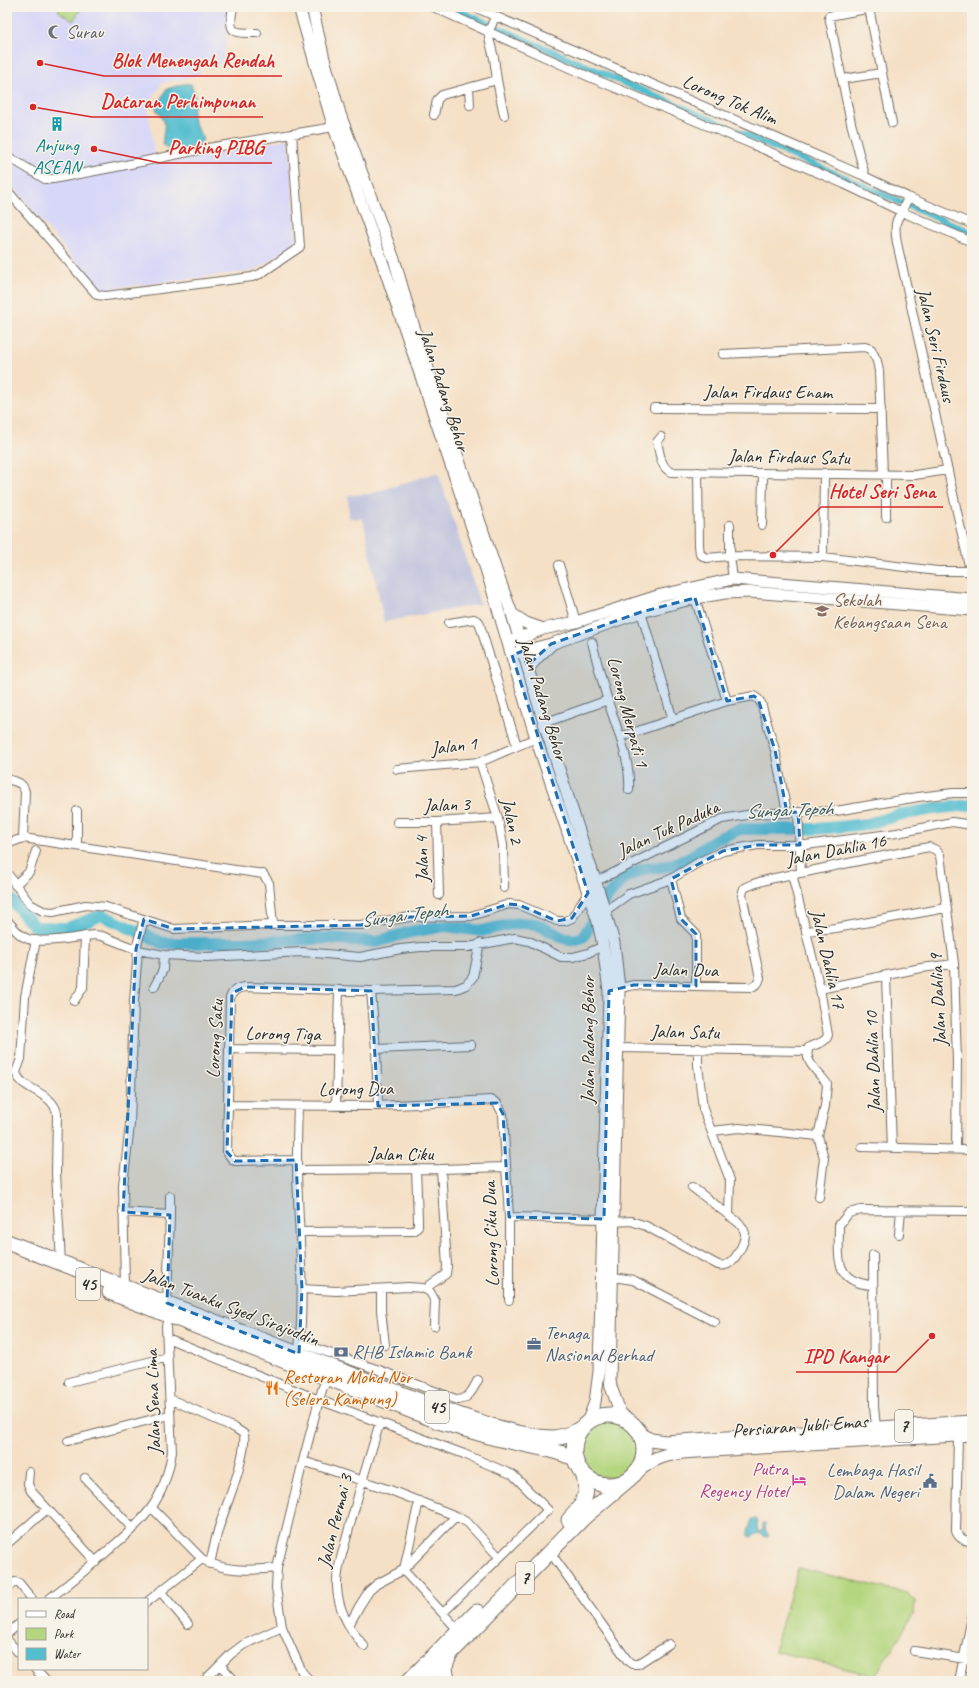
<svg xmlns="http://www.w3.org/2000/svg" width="979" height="1688" viewBox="0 0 979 1688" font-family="Caveat,sans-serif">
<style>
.built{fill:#d7d7f8}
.industrial{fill:#bfc2dd}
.green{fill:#b4d67e;stroke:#708054}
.water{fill:#54bed0;stroke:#40747e}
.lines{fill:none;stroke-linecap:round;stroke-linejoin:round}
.canal{stroke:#54bed0;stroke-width:7}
.river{stroke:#54bed0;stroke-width:12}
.street-casing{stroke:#726a61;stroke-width:10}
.secondary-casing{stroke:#726a61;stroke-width:13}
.primary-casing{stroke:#726a61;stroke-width:15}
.highway-casing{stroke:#726a61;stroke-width:17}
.street{stroke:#fff;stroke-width:8}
.secondary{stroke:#fff;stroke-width:11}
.primary{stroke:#fff;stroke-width:13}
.highway{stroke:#fff;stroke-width:15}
.marked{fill:#1f6fb2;fill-opacity:0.2;stroke:#1f6fb2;stroke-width:3;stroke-dasharray:8 5;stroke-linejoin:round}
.labels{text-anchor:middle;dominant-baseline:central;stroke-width:3;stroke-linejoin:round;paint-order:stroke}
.shield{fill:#f7f3e8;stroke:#686764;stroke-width:1}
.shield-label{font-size:18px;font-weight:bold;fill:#2b2b2b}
.worship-label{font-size:19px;fill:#5b616d;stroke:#f7f3e8;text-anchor:start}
.street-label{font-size:19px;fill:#2b2b2b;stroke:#f7f3e8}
.culture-label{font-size:19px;fill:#0d838f;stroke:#f7f3e8}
.education-label{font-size:19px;fill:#785e54;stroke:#f7f3e8;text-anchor:start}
.service-label{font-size:19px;fill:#4e5e75;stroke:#f7f3e8;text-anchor:start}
.food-label{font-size:19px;fill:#c56008;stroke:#f7f3e8;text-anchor:start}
.hotel-label{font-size:19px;fill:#b23c85;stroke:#f7f3e8;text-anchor:end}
.water-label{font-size:20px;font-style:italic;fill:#37575d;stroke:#f7f3e8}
.leader{fill:none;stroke:#d62828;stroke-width:1.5}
.callout-dot{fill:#d62828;stroke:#f7f3e8;stroke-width:1.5}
.callout-label{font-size:20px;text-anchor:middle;font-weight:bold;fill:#d62828;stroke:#f7f3e8;stroke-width:3;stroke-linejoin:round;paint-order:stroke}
</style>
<rect width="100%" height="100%" fill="#f7f3e8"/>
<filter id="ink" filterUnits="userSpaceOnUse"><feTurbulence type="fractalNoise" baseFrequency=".025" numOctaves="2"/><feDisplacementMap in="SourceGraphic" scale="8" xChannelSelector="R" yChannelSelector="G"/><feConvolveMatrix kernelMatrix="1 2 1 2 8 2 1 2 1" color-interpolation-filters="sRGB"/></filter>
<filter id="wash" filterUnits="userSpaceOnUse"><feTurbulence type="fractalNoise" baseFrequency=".012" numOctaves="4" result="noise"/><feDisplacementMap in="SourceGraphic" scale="16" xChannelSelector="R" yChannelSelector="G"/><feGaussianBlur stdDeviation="0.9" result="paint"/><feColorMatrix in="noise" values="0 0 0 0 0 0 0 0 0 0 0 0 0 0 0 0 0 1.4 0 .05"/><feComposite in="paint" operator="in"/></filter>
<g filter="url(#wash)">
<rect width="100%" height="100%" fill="#f5e0c6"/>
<path class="built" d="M7,7H229L226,44L221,64H205L200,66V75L162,83L153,97L148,110L154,152L157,164L289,139L296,243L254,271L98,290L7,179Z"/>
<path class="industrial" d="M438,472L480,604L384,622L363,519L349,518L348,495L370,494Z"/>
<path class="green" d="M60,7H82L73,21L58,11Z
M608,1422C632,1425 647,1446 631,1468C619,1484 590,1478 581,1462C569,1440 589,1424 608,1422Z
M798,1568L907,1593L915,1601L914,1614L875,1676L774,1651Z"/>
<path class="water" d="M183,84H191C193,90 196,97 195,103C194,108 192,112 193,116C194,125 201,132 203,140C199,147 179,151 171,150C167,149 165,147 163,144C162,125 170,128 156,109L157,105L167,89Z
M752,1519H756L758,1521L757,1527L759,1532L763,1530V1523H766L765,1529L769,1535L766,1537L759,1533L751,1537L749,1536L748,1532Z"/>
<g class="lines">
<path class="canal" d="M449,7L972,233"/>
<path class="river" d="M7,895L35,927L67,928L102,915L162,943H245L330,938L376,942L410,932L445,926L482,931L512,924L522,923L536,924L564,938L575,940L583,937L608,896L625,878L643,869L668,866L688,859L715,840L740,829H817L868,824L898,815L941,808L972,805"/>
</g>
</g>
<g filter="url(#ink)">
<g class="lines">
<defs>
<path id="street" d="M233,7C228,34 232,33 257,33
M433,7L594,79L749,143L844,184L902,212L972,242
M474,7L862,175L908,197L972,224
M869,8L892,123
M843,79L882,73
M497,80L504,115
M469,88L470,105
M434,115L437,100L442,95L497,80L494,58L489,38V31L495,17
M7,156L45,179H53L121,166L208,148L328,128L333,125
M865,176L851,123L829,16L877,7
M7,190L97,295L106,296L252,277L260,274L300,247L292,134
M908,197C905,206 901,212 897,220C894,227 896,236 897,243L972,579
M723,354L865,347L871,349L877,361L879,371L883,474
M654,408L881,409
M661,437L657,442C660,453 660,467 671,472L915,475L948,470
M698,472L699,545L700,554L706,558L730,556L823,557L937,571H970
M886,475V517
M730,525V556L733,579
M762,525L763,473
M823,557L824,473
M559,565L576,622
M695,598L727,701
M641,612L673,720
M449,623L474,619L479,622L517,746
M592,642C597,662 602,682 608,701C617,730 631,760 629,790
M544,723L608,700
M620,737L727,701L754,696L758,699L761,703L775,750L787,813
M480,762L498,818L503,845L504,888
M397,769L480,762L536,738
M7,779C16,782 23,782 25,792L23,838L7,844
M77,811V845
M798,812L801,873
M397,822H437L498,818
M437,822L439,895
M23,838L263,874L269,883L273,925
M7,873L30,904L43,911L53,912L86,905L106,907L174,929L273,925H361L410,917L471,916L509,904L519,905L557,921H565L572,918L588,893
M792,874L820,989L828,1035C826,1043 816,1044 809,1047C802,1061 820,1073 827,1084L825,1106L818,1136L824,1158L819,1197
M671,879L681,919L696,934V986
M594,880L603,878L722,819L753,814L836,811L918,797L953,793H972
M15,885L29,872L36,851
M605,911L629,894L671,879L701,861L723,851L758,845H806L897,833L952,822L972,825
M7,920C13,927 19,936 28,939C44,944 78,937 94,935L102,936L138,950L164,955L207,957L303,952L360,957L401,949L421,947H468L515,938L529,941L561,957H573L588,953L603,946
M806,931L836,928L946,908
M36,940L25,997L21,1059L16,1072C20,1090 52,1091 57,1113L56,1173L61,1263
M136,949L144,919
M886,976L892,1148
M154,987L163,970L164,955
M615,989L634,985L752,987L758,983L760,978L742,895L744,888C762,879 785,876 806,872C847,863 888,855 929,847L936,850L940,855L954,964L957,1062L956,1149
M820,989L921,968L954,964
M371,991L376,1049L378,1106
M74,1001L83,988L85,936
M618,1048L807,1051
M698,1048V1065L703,1109L730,1180L729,1216
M229,1049L338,1050
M376,1049L471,1045
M229,1105L378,1106L491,1100L497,1103L503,1114L509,1217V1300
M298,1106C297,1136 296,1167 298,1197C300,1250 305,1304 298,1357
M336,1106L339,990
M712,1131L739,1128L818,1136
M862,1147L972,1150
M296,1160L235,1161L232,1159L227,1152L230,998C233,990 237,988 245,987L371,991L456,989L466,985L473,977L480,943
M297,1170L441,1169L505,1167
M170,1196V1215
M123,1212L170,1215L167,1303
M509,1217L604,1219
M614,1222L631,1221L646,1226L718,1265C720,1265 723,1266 725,1265C734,1264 745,1243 745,1234C745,1230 742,1227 739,1223L692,1187
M300,1232L414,1231L418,1227V1220L416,1169
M899,1234L901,1210
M873,1255L874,1406L876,1428
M613,1277L633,1280L715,1322
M872,1285C833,1282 839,1256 839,1225L849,1213L861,1210L972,1211
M125,1287L123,1185L130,1125L134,1001L138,950
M302,1289L336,1291L408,1287L423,1288L430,1292L435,1301L434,1326
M381,1289V1310L385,1345
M426,1290L430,1285L446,1274L447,1266L441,1169
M167,1338L319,1400L464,1454L513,1475L548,1510L443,1613
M300,1343L379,1370L458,1400C469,1399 473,1389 478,1380
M69,1382L168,1357
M170,1399L235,1428L244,1434C247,1454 228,1501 221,1521C216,1535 213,1550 210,1564
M958,1435L956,1531C959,1539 964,1540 972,1542
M68,1441L169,1415
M303,1461L390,1490L456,1516L468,1523L499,1557
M29,1472L28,1484L31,1491L96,1562
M85,1478L133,1529
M152,1508L202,1559C226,1573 250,1570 277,1568
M7,1544L47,1509
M550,1552L628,1661L632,1664H638L669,1644
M404,1569L419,1501
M403,1570L459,1631
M7,1588L15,1582L19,1583L32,1599
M160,1591L188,1624
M49,1599C71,1582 92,1565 112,1547C126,1535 140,1523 151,1508C163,1492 169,1471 172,1452L166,1326L169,1315
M147,1602L202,1559
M349,1625L360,1605L369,1591L377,1584L403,1570L456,1516
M7,1634L19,1624
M7,1640L19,1653
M364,1646C349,1629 338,1610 337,1587C336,1570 343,1552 347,1536C357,1498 368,1460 380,1422
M914,1651L972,1660
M220,1665L235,1681
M35,1669L46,1681
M206,1679L231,1654L243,1645L282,1627
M310,1681L302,1672L282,1627L276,1588L277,1568L303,1461L319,1400L323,1387L326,1383L333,1380
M959,1681L972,1617"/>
<path id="secondary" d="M299,7L333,125L383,264L487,572L536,738L598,922L603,946L609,991L599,1372L595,1402L587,1423
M312,7L324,59L341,117L395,262L410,315L497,573L512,614L544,723L605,911L614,943L619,988L610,1379L611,1387L622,1417
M512,614L526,623L543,629
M512,641L543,629L576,622L661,595L733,579L972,599
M516,653L551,644L641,612L695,598L725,593L750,592L972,610
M528,669L537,658L551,645"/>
<path id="primary" d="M640,1434L651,1440L665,1442L972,1422
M636,1472C652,1459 662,1455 682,1452L972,1434"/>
<path id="highway" d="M7,1242L443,1410C474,1420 521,1438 553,1438C562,1438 572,1433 580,1430
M110,1292L438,1421L496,1438L551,1450L575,1458
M574 1450a35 35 0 1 1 70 0a35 35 0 1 1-70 0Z
M569,1520C584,1504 590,1495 583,1473
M409,1681L477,1612
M423,1681L584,1517L630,1478
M448,1681C444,1670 444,1665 450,1655"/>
</defs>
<use href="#street" class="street-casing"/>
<use href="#secondary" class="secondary-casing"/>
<use href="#primary" class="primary-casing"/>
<use href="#highway" class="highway-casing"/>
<use href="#street" class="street"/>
<use href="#secondary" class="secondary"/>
<use href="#primary" class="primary"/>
<use href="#highway" class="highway"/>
</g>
</g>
<path class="marked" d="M695,598L727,701L754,696L758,699L775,750L787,813L798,812L800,845H758L723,851L671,879L681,919L696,934V986L634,985L609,991L604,1219L509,1217L503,1114L497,1103L378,1106L371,991L245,987L232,993L227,1152L235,1161L296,1160L302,1289L299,1354L167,1303L170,1215L123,1212L136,949L144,919L174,929L361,925L410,917L471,916L509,904L519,905L557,921L572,918L588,893L512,655L523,651L527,666L551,644L641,612Z"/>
<defs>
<symbol id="mosque-bare" viewBox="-9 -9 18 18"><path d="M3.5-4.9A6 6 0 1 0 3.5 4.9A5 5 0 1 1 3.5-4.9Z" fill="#6b7280" stroke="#f7f3e8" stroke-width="2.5" paint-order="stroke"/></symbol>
<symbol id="building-bare" viewBox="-9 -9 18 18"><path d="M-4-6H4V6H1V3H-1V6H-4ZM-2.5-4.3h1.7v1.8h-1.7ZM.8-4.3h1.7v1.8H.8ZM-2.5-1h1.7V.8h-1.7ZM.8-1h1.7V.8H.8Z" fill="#0f9aa8" stroke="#f7f3e8" stroke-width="2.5" paint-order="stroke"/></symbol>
<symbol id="school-bare" viewBox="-9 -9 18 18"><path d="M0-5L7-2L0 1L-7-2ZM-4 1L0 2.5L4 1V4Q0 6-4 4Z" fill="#8d6e63" stroke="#f7f3e8" stroke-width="2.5" paint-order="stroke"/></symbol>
<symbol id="office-bare" viewBox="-9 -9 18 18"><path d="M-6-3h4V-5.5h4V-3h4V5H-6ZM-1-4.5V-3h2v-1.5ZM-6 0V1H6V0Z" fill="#5c6f8a" stroke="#f7f3e8" stroke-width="2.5" paint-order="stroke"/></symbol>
<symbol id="bank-bare" viewBox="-9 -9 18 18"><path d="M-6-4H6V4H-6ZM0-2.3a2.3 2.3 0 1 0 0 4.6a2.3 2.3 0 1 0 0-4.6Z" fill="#5c6f8a" stroke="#f7f3e8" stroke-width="2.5" paint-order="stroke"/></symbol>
<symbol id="restaurant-bare" viewBox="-9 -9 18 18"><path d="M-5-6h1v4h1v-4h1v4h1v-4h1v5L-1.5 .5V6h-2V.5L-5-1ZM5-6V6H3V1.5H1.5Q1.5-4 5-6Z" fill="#e8710a" stroke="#f7f3e8" stroke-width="2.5" paint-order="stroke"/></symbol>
<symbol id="hotel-bare" viewBox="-9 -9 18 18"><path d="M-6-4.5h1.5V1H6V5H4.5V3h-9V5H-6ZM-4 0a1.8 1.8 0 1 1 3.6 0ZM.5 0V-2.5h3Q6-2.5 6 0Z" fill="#d1479c" stroke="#f7f3e8" stroke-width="2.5" paint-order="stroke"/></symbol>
<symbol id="civic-bare" viewBox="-9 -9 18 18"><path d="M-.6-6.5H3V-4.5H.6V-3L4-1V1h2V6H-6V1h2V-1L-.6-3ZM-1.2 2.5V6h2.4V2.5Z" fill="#5c6f8a" stroke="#f7f3e8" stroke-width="2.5" paint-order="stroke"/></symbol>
</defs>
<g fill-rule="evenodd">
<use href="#mosque-bare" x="45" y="22" width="20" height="20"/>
<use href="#building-bare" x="47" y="114" width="20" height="20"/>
<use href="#school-bare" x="812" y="601" width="20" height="20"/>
<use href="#office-bare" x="524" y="1334" width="20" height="20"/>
<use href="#bank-bare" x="331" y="1342" width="20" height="20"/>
<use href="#restaurant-bare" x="262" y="1378" width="20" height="20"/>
<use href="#hotel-bare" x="789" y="1470" width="20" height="20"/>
<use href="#civic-bare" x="920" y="1471" width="20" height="20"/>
</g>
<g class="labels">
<g class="shield">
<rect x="76" y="1268" width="24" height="32" rx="3"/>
<rect x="425" y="1391" width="24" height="32" rx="3"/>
<rect x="895" y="1410" width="18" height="32" rx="3"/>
<rect x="516" y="1562" width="18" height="32" rx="3"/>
</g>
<g class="shield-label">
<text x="88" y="1284">45</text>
<text x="437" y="1407">45</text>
<text x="904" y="1426">7</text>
<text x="525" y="1578">7</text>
</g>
<g class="worship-label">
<text x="66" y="32">Surau</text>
</g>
<g class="street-label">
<text transform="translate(730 100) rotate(23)">Lorong Tok Alim</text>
<text transform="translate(936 345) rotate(77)">Jalan Seri Firdaus</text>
<text transform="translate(444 390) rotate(72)">Jalan Padang Behor</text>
<text x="768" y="392">Jalan Firdaus Enam</text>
<text transform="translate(789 457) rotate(1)">Jalan Firdaus Satu</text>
<text transform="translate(543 699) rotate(73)">Jalan Padang Behor</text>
<text transform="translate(628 712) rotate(75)">Lorong Merpati 1</text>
<text transform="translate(454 746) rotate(-7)">Jalan 1</text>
<text transform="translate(447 805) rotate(-2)">Jalan 3</text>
<text transform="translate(512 821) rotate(78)">Jalan 2</text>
<text transform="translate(668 829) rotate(-25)">Jalan Tuk Paduka</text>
<text transform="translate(836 850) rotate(-11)">Jalan Dahlia 16</text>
<text transform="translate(422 859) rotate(-92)">Jalan 4</text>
<text transform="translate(828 959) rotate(77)">Jalan Dahlia 17</text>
<text transform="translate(686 970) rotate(1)">Jalan Dua</text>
<text transform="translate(938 1000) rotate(-93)">Jalan Dahlia 9</text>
<text transform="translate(685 1032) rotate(1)">Jalan Satu</text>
<text transform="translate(283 1034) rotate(1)">Lorong Tiga</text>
<text transform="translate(215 1039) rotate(-87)">Lorong Satu</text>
<text transform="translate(588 1040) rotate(-90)">Jalan Padang Behor</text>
<text transform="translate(873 1062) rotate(-92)">Jalan Dahlia 10</text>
<text transform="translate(356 1089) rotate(-1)">Lorong Dua</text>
<text x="401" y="1154">Jalan Ciku</text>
<text transform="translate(491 1234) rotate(-92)">Lorong Ciku Dua</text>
<text transform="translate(231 1307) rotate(21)">Jalan Tuanku Syed Sirajuddin</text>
<text transform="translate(153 1402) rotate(-92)">Jalan Sena Lima</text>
<text transform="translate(800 1426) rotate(-4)">Persiaran Jubli Emas</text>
<text transform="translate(335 1521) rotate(-76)">Jalan Permai 3</text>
</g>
<g class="culture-label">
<text x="57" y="145">Anjung<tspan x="57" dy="22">ASEAN</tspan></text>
</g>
<g class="education-label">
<text x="833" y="600">Sekolah<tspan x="833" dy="22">Kebangsaan Sena</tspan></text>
</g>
<g class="service-label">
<text x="545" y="1333">Tenaga<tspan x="545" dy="22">Nasional Berhad</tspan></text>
<text x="352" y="1352">RHB Islamic Bank</text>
<text x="919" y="1470" text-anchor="end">Lembaga Hasil<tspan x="919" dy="22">Dalam Negeri</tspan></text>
</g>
<g class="food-label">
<text x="283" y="1377">Restoran Mohd Nor<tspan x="283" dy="22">(Selera Kampung)</tspan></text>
</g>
<g class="hotel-label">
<text x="788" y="1469">Putra<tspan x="788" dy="22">Regency Hotel</tspan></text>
</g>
<g class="water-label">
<text transform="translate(789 810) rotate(-2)">Sungai Tepoh</text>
<text transform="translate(404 915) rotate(-7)">Sungai Tepoh</text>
</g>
</g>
<path class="leader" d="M40 63L104 76H282M33 107L92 117H263M94 149L160 163H272M773 555L821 507H943M932 1336L896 1372H796"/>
<g class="callout-dot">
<circle cx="40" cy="63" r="4"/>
<circle cx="33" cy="107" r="4"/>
<circle cx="94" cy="149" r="4"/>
<circle cx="773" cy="555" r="4"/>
<circle cx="932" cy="1336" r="4"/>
</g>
<g class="callout-label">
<text x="193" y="67">Blok Menengah Rendah</text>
<text x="178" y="108">Dataran Perhimpunan</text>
<text x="216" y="154">Parking PIBG</text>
<text x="882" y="498">Hotel Seri Sena</text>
<text x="846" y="1363">IPD Kangar</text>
</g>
<rect width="979" height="1688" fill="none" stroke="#f7f3e8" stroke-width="24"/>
<rect x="18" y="1598" width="130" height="72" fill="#f7f3e8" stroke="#a5a39c"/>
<rect x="26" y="1611" width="20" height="6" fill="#ffffff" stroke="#a5a39c"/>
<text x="54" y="1618" font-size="12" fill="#2b2b2b">Road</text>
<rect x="26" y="1628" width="20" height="12" fill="#b4d67e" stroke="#a5a39c"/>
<text x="54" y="1638" font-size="12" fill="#2b2b2b">Park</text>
<rect x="26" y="1648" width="20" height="12" fill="#54bed0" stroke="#a5a39c"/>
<text x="54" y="1658" font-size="12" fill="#2b2b2b">Water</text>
</svg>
